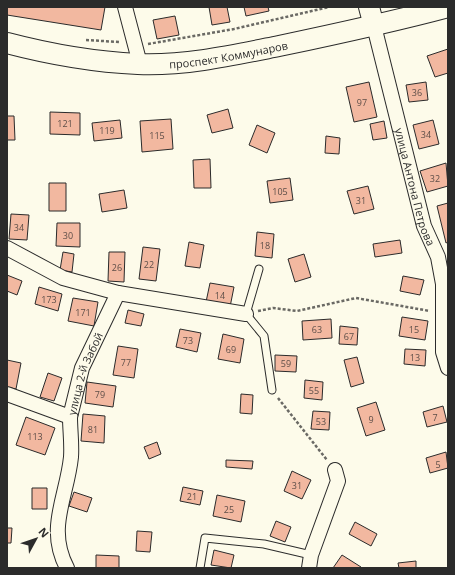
<svg xmlns="http://www.w3.org/2000/svg" width="455" height="575" viewBox="0 0 455 575" font-family="'Open Sans',sans-serif">
<style>
.building{fill:#f2b8a0;stroke:#2b2b2b}
.lines{fill:none;stroke-linecap:round;stroke-linejoin:round}
.lane-casing{stroke:#2b2b2b;stroke-width:9}
.street-casing{stroke:#2b2b2b;stroke-width:16}
.secondary-casing{stroke:#2b2b2b;stroke-width:22}
.path{stroke:#6a6964;stroke-width:2.5;stroke-dasharray:3 2;stroke-linecap:butt}
.lane{stroke:#fdfbea;stroke-width:7}
.street{stroke:#fdfbea;stroke-width:14}
.secondary{stroke:#fdfbea;stroke-width:20}
.labels{text-anchor:middle;dominant-baseline:central;stroke-width:3;stroke-linejoin:round;paint-order:stroke}
.number-label{font-size:9px;fill:#5d4e48}
.street-label{font-size:11px;fill:#2b2b2b;stroke:#fdfbea}
</style>
<rect width="100%" height="100%" fill="#fdfbea"/>
<path class="building" d="M7,7H105L101,30L7,15Z
M209,7H227L230,22L212,25Z
M244,7H268L269,11L246,16Z
M175,16L179,35L157,39L153,20Z
M448,49V73L435,77L427,56Z
M369,82L377,117L354,122L346,87Z
M426,82L428,100L409,102L406,85Z
M228,109L233,128L212,133L207,115Z
M50,112L80,113V135L50,134Z
M7,116H14L15,140H7Z
M171,119L173,149L142,152L140,121Z
M120,120L122,138L94,141L92,123Z
M433,120L439,144L419,149L413,125Z
M384,121L387,138L373,140L370,124Z
M257,125L275,133L267,153L249,145Z
M326,136L340,138L339,154L325,153Z
M210,159L211,188H194L193,160Z
M446,163L448,186L427,192L420,171Z
M290,178L293,200L270,203L267,181Z
M49,183H66V211H49Z
M368,186L374,209L354,214L347,191Z
M124,190L127,208L102,212L99,194Z
M448,203V242L446,243L437,206Z
M11,214L29,215L27,240L9,239Z
M57,223H80V247L56,246Z
M257,232L274,234L272,258L255,256Z
M400,240L402,253L375,257L373,244Z
M189,242L204,245L200,268L185,266Z
M143,247L160,249L156,281L139,279Z
M63,252L74,254L72,272L60,270Z
M109,252H125L124,282L108,281Z
M304,254L311,277L295,282L288,259Z
M7,275L22,281L17,295L7,291Z
M403,276L424,280L420,295L400,291Z
M210,283L234,287L230,307L206,302Z
M39,287L62,294L58,311L35,304Z
M73,298L98,302L94,326L68,321Z
M128,310L144,314L141,326L125,323Z
M402,317L428,321L425,340L399,336Z
M331,319L332,338L303,340L302,321Z
M340,326L358,328L357,345L339,344Z
M180,329L201,333L197,352L176,347Z
M223,334L244,339L240,363L218,359Z
M118,346L138,349L134,378L113,375Z
M405,349L426,350L425,366L404,364Z
M275,355L297,356L296,372L275,371Z
M357,357L364,383L351,387L344,360Z
M7,360L21,363L16,389L7,387Z
M48,373L62,378L54,401L40,397Z
M305,380L323,382L322,400L304,398Z
M87,382L116,386L113,407L85,403Z
M241,394L253,395L252,414L240,413Z
M376,402L385,430L366,436L357,408Z
M443,406L447,422L427,427L423,412Z
M313,411L330,412L329,430L311,429Z
M83,414L105,416L104,443L81,441Z
M26,417L55,428L45,455L16,445Z
M157,442L161,454L149,459L144,447Z
M446,452L448,468L430,473L426,458Z
M226,460L253,461L252,469L226,467Z
M292,471L311,480L302,499L284,491Z
M183,487L203,491L200,505L180,501Z
M32,488H47V509H32Z
M74,492L92,498L87,512L69,506Z
M217,495L245,501L241,522L213,516Z
M276,521L291,527L285,542L270,536Z
M355,522L377,534L371,546L349,534Z
M7,528H12L11,543H7Z
M137,531L152,532L150,552L136,551Z
M214,550L234,555L231,568L211,565Z
M96,555L119,556V568H96Z
M342,555L361,567V568H333Z
M416,561V568H399L398,563Z"/>
<g class="lines">
<defs>
<path id="lane" d="M259,269L246,314L264,336L272,390
M200,568L205,538L264,544L311,555"/>
<g id="street">
<path d="M125,7L140,64"/>
<path id="s1" d="M374,26L424,226L438,257L443,284V352L448,368"/>
<path d="M7,248L63,278L118,293L246,314"/>
<path id="s2" d="M7,394L70,417L82,368L118,293"/>
<path d="M67,568C46,528 67,497 71,457C72,444 70,430 70,417"/>
<path d="M309,568L311,555L338,481L335,470"/>
</g>
<g id="secondary">
<path d="M369,7L374,26"/>
<path id="s3" d="M7,43C49,54 95,62 138,64C185,66 234,55 279,46C336,34 392,22 448,7"/>
</g>
</defs>
<use href="#lane" class="lane-casing"/>
<use href="#street" class="street-casing"/>
<use href="#secondary" class="secondary-casing"/>
<path class="path" d="M86,40L119,42
M148,44L234,29L329,7
M258,311L273,308L297,311L356,298L430,311
M278,398L327,460"/>
<use href="#lane" class="lane"/>
<use href="#street" class="street"/>
<use href="#secondary" class="secondary"/>
</g>
<g class="labels">
<g class="number-label">
<text x="417" y="92">36</text>
<text x="362" y="102">97</text>
<text x="65" y="123">121</text>
<text x="107" y="130">119</text>
<text x="426" y="134">34</text>
<text x="157" y="135">115</text>
<text x="435" y="178">32</text>
<text x="280" y="191">105</text>
<text x="361" y="200">31</text>
<text x="19" y="227">34</text>
<text x="68" y="235">30</text>
<text x="265" y="245">18</text>
<text x="149" y="264">22</text>
<text x="117" y="267">26</text>
<text x="220" y="295">14</text>
<text x="49" y="299">173</text>
<text x="83" y="312">171</text>
<text x="317" y="329">63</text>
<text x="414" y="329">15</text>
<text x="349" y="336">67</text>
<text x="188" y="340">73</text>
<text x="231" y="349">69</text>
<text x="415" y="357">13</text>
<text x="126" y="362">77</text>
<text x="286" y="363">59</text>
<text x="314" y="390">55</text>
<text x="100" y="394">79</text>
<text x="435" y="417">7</text>
<text x="371" y="419">9</text>
<text x="321" y="421">53</text>
<text x="93" y="429">81</text>
<text x="35" y="436">113</text>
<text x="438" y="464">5</text>
<text x="297" y="485">31</text>
<text x="192" y="496">21</text>
<text x="229" y="509">25</text>
</g>
<g class="street-label">
<text stroke="none"><textPath href="#s3" startOffset="224">проспект Коммунаров</textPath></text>
<text stroke="none"><textPath href="#s1" startOffset="166">улица Антона Петрова</textPath></text>
<text stroke="none"><textPath href="#s2" startOffset="113">улица 2-й Забой</textPath></text>
</g>
</g>
<rect width="455" height="575" fill="none" stroke="#2b2b2b" stroke-width="16"/>
<g transform="translate(36 539) rotate(50)" stroke="#fdfbea" stroke-width="3" paint-order="stroke">
<path d="M0-3L7 15L0 10L-7 15Z" fill="#2b2b2b"/>
<text y="-6" font-size="11" font-weight="bold" text-anchor="middle" fill="#2b2b2b">N</text>
</g>
</svg>
